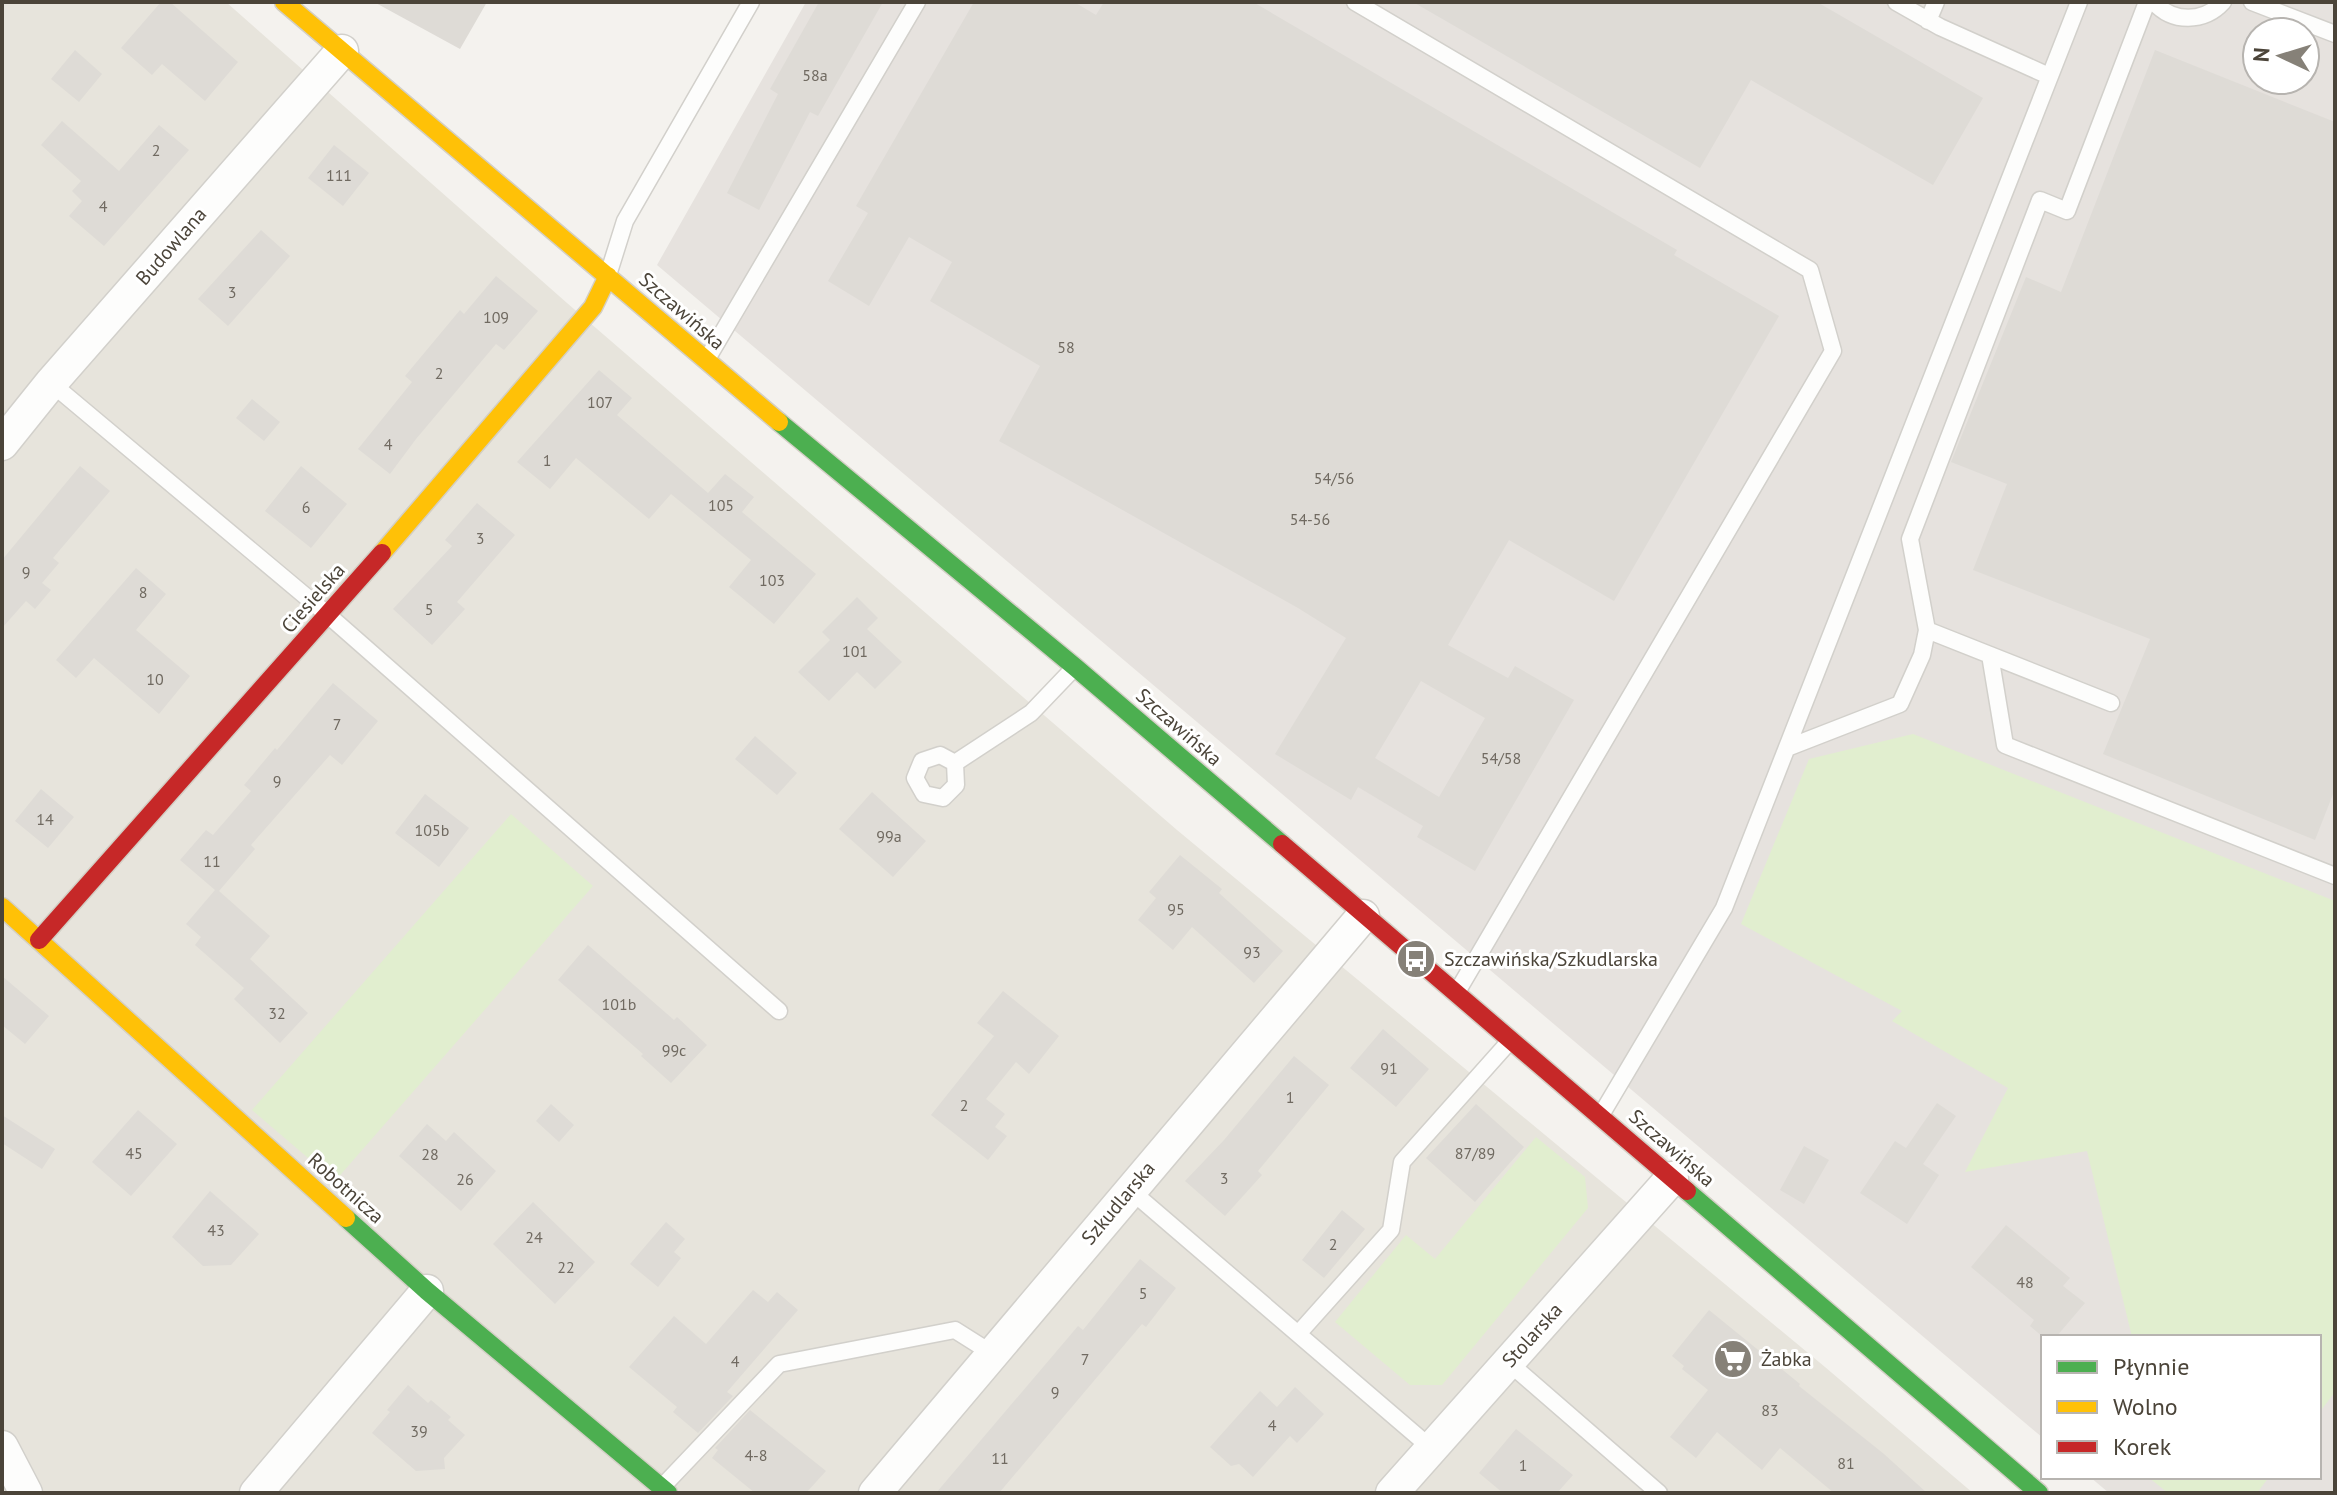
<svg xmlns="http://www.w3.org/2000/svg" width="2337" height="1495" viewBox="0 0 2337 1495" font-family="'PT Sans',sans-serif">
<style>
.residential{fill:#e7e4dc}
.industrial{fill:#e6e2de;fill-rule:evenodd}
.green{fill:#e1eecf}
.building{fill:#dedbd6;fill-rule:evenodd}
.lines{fill:none;stroke-linecap:round;stroke-linejoin:round}
.lane-casing{stroke:#d2d0cb;stroke-width:19}
.street-casing{stroke:#d2d0cb;stroke-width:35}
.fast-casing{stroke:#d3cfc5;stroke-width:21}
.slow-casing{stroke:#d3cfc5;stroke-width:21}
.jam-casing{stroke:#d3cfc5;stroke-width:21}
.lane{stroke:#fdfdfc;stroke-width:16}
.street{stroke:#fdfdfc;stroke-width:32}
.fast{stroke:#4caf50;stroke-width:18}
.slow{stroke:#ffc107;stroke-width:18}
.jam{stroke:#c62828;stroke-width:18}
.labels{text-anchor:middle;dominant-baseline:central;stroke-width:6;stroke-linejoin:round;paint-order:stroke}
.number-label{font-size:16px;fill:#706a61}
.street-label{font-size:20px;fill:#4b4439;stroke:#fff}
.poi-label{font-size:20px;fill:#4b4439;stroke:#fff;text-anchor:start}
</style>
<rect width="100%" height="100%" fill="#f4f2ee"/>
<path class="residential" d="M2,2H226L567,303L1177,830L1825,1367L1973,1493H2Z"/>
<path class="industrial" d="M806,2H2335V1493H2109L2090,1477H2319V1337H2043V1438L657,265ZM2257,32H2305V80H2257Z"/>
<path class="green" d="M1913,734L2335,901V1392L2319,1413V1337H2132L2087,1151L1965,1172L2008,1088L1892,1021L1902,1011L1741,924L1809,759Z
M511,814L593,886L335,1181L252,1110Z
M1536,1137L1585,1177L1588,1208L1442,1385H1410L1335,1322L1406,1235L1435,1259Z
M2148,1477H2269L2257,1493H2168Z"/>
<path class="building" d="M161,2H170L238,62L205,101L162,64L152,75L121,48Z
M374,2H487L460,49Z
M819,2H883L818,116L810,112L759,210L727,193L778,94L770,89Z
M974,2H1074L1096,15L1104,2H1253L1677,250L1674,255L1779,316L1614,601L1509,540L1448,645L1508,678L1515,666L1574,700L1475,871L1417,837L1423,826L1358,787L1351,800L1275,754L1346,638L1298,608L999,441L1040,366L930,301L952,262L909,237L869,306L828,281L868,213L856,206ZM1421,681L1485,718L1439,797L1375,758Z
M1413,2H1817L1983,98L1933,185L1751,80L1700,168Z
M75,50L102,74L79,102L51,79Z
M2155,50L2335,122V789L2315,840L2103,754L2150,639L1973,570L2007,484L1951,462L2026,277L2061,292Z
M62,121L119,171L159,125L189,150L104,246L69,216L82,201L72,191L81,181L41,145Z
M334,145L369,173L343,206L308,178Z
M261,230L290,256L228,326L198,299Z
M496,276L538,311L504,350L496,344L416,439L390,474L358,449L412,382L405,376L460,310L464,314Z
M599,370L632,398L617,415L708,493L725,474L754,497L742,512L816,574L774,624L729,587L751,560L671,494L649,519L576,458L550,489L517,462Z
M252,399L280,422L264,441L236,418Z
M80,466L110,491L53,558L59,563L42,583L51,590L35,609L26,601L2,628V560Z
M301,466L347,504L311,548L265,511Z
M477,503L515,535L457,602L465,609L432,645L393,609L452,546L445,540Z
M136,568L166,594L136,630L190,676L159,714L94,658L76,678L56,660Z
M857,597L878,618L867,629L902,662L875,689L857,672L829,701L798,672L830,640L822,632Z
M333,683L378,721L342,765L330,755L251,845L255,849L219,891L270,936L250,959L308,1013L280,1043L234,999L244,988L195,945L201,937L186,924L215,890L180,860L206,830L213,835L251,791L244,785L275,748L277,750Z
M755,736L797,773L777,795L735,759Z
M41,789L74,817L48,848L15,821Z
M872,792L926,841L893,877L839,829Z
M425,794L469,828L439,867L395,833Z
M1180,855L1222,889L1219,893L1283,951L1254,983L1192,927L1173,950L1138,920L1156,898L1149,892Z
M588,945L674,1020L677,1017L707,1045L671,1083L641,1056L643,1054L558,980Z
M2,976L49,1016L25,1044L2,1025Z
M1003,991L1059,1036L1029,1074L1016,1062L986,1099L1005,1114L995,1127L1007,1136L988,1160L931,1115L994,1036L977,1023Z
M1383,1029L1429,1069L1396,1107L1350,1068Z
M1294,1056L1329,1085L1258,1171L1262,1175L1225,1216L1185,1181L1224,1140Z
M1937,1103L1956,1116L1923,1164L1939,1175L1907,1224L1860,1193L1895,1141L1906,1148Z
M551,1104L574,1125L559,1142L536,1121Z
M1476,1104L1524,1147L1475,1202L1426,1158Z
M138,1110L177,1144L131,1196L92,1162Z
M2,1115L55,1149L42,1169L2,1143Z
M427,1124L446,1141L454,1132L496,1171L461,1211L399,1156Z
M1804,1146L1829,1160L1804,1204L1780,1190Z
M210,1191L259,1234L231,1265L203,1266L172,1237Z
M533,1202L595,1262L555,1304L493,1244Z
M1342,1210L1365,1229L1324,1278L1302,1260Z
M666,1222L685,1239L674,1252L681,1258L658,1287L630,1264Z
M2006,1225L2070,1278L2063,1286L2085,1303L2056,1337H2043L2030,1326L2034,1320L1971,1267Z
M1140,1259L1176,1288L1146,1327L1142,1324L999,1493H936L1078,1326L1083,1330Z
M753,1290L768,1302L777,1292L798,1310L727,1392L733,1396L698,1433L673,1412L677,1407L629,1367L674,1316L706,1344Z
M1709,1310L1800,1384L1799,1386L1884,1454L1927,1493H1834L1780,1448L1762,1470L1717,1432L1696,1458L1670,1437L1708,1390L1682,1369L1684,1366L1672,1356Z
M408,1385L428,1403L431,1400L451,1417L448,1420L465,1435L444,1458L445,1469L416,1471L372,1433L390,1412L387,1410Z
M1295,1387L1324,1414L1297,1443L1290,1436L1253,1477L1239,1464L1231,1466L1210,1447L1260,1391L1277,1407Z
M750,1410L826,1471L806,1493H755L712,1458L718,1450L715,1448Z
M1516,1429L1573,1475L1557,1493H1503L1479,1473Z"/>
<g class="lines">
<defs>
<path id="lane" d="M1355,2L1810,270L1833,351L1457,992
M1896,2L1940,27L2049,76
M2154,2C2172,23 2204,23 2223,2
M2252,2L2335,34
M1928,21L1936,2
M609,272L625,221L751,2
M707,359L917,2
M51,383L328,615L779,1011
M1927,630L2111,703
M1990,655L2005,745L2335,876
M1787,748L1900,704L1922,655L1927,630L1910,539L2040,200L2067,211L2147,2
M940,755L955,763L956,785L943,798L924,794L915,778L922,761Z
M955,763L1031,713L1075,667
M1601,1115L1724,908L2079,2
M1129,1189L1431,1448
M1298,1334L1391,1230L1402,1162L1509,1042
M1508,1362L1659,1493
M663,1486L779,1364L955,1330L993,1354"/>
<path id="street" d="M2,444L51,383L342,51
M2,1447L26,1493
M256,1493L427,1291
M875,1493L1363,916
M1392,1493L1672,1178"/>
<path id="fast" d="M779,422L1075,667L1282,844
M1687,1191L2039,1493
M346,1218L427,1291L668,1493"/>
<path id="slow" d="M284,2L779,422
M382,553L593,307L608,276
M2,907L346,1218"/>
<path id="jam" d="M1282,844L1687,1191
M39,940L382,553"/>
</defs>
<use href="#lane" class="lane-casing"/>
<use href="#street" class="street-casing"/>
<use href="#fast" class="fast-casing"/>
<use href="#slow" class="slow-casing"/>
<use href="#jam" class="jam-casing"/>
<use href="#lane" class="lane"/>
<use href="#street" class="street"/>
<use href="#fast" class="fast"/>
<use href="#slow" class="slow"/>
<use href="#jam" class="jam"/>
</g>
<defs>
<symbol id="bus-disc" viewBox="-11 -11 22 22"><circle r="9.5" fill="#868178" stroke="#fff"/><path d="M-5-6H5V4H4V6H2V4H-2V6H-4V4H-5ZM-3.5-4V0h7V-4ZM-3.5 1.2v1.5H-2V1.2ZM2 1.2v1.5H3.5V1.2Z" fill="#fff"/></symbol>
<symbol id="supermarket-disc" viewBox="-11 -11 22 22"><circle r="9.5" fill="#868178" stroke="#fff"/><path d="M-6-5.5h2.5l.6 2H6L4.5 2H-2.5L-4.4-4H-6ZM-1.5 3.2a1.3 1.3 0 1 0 .1 0ZM3 3.2a1.3 1.3 0 1 0 .1 0Z" fill="#fff"/></symbol>
</defs>
<g fill-rule="evenodd">
<use href="#bus-disc" x="1394" y="937" width="44" height="44"/>
<use href="#supermarket-disc" x="1711" y="1337" width="44" height="44"/>
</g>
<g class="labels">
<g class="number-label">
<text x="815" y="75">58a</text>
<text x="156" y="150">2</text>
<text x="339" y="175">111</text>
<text x="103" y="206">4</text>
<text x="232" y="292">3</text>
<text x="496" y="317">109</text>
<text x="1066" y="347">58</text>
<text x="439" y="373">2</text>
<text x="600" y="402">107</text>
<text x="388" y="444">4</text>
<text x="547" y="460">1</text>
<text x="1334" y="478">54/56</text>
<text x="721" y="505">105</text>
<text x="306" y="507">6</text>
<text x="1310" y="519">54-56</text>
<text x="480" y="538">3</text>
<text x="26" y="572">9</text>
<text x="772" y="580">103</text>
<text x="143" y="592">8</text>
<text x="429" y="609">5</text>
<text x="855" y="651">101</text>
<text x="155" y="679">10</text>
<text x="337" y="724">7</text>
<text x="1501" y="758">54/58</text>
<text x="277" y="781">9</text>
<text x="45" y="819">14</text>
<text x="432" y="830">105b</text>
<text x="889" y="836">99a</text>
<text x="212" y="861">11</text>
<text x="1176" y="909">95</text>
<text x="1252" y="952">93</text>
<text x="619" y="1004">101b</text>
<text x="277" y="1013">32</text>
<text x="674" y="1050">99c</text>
<text x="1389" y="1068">91</text>
<text x="1290" y="1097">1</text>
<text x="964" y="1105">2</text>
<text x="134" y="1153">45</text>
<text x="1475" y="1153">87/89</text>
<text x="430" y="1154">28</text>
<text x="1224" y="1178">3</text>
<text x="465" y="1179">26</text>
<text x="216" y="1230">43</text>
<text x="534" y="1237">24</text>
<text x="1333" y="1244">2</text>
<text x="566" y="1267">22</text>
<text x="2025" y="1282">48</text>
<text x="1143" y="1293">5</text>
<text x="1085" y="1359">7</text>
<text x="735" y="1361">4</text>
<text x="1055" y="1392">9</text>
<text x="1770" y="1410">83</text>
<text x="1272" y="1425">4</text>
<text x="419" y="1431">39</text>
<text x="756" y="1455">4-8</text>
<text x="1000" y="1458">11</text>
<text x="1846" y="1463">81</text>
<text x="1523" y="1465">1</text>
</g>
<g class="street-label">
<text transform="translate(171 246) rotate(-49)">Budowlana</text>
<text transform="translate(682 311) rotate(41)">Szczawińska</text>
<text transform="translate(313 598) rotate(-49)">Ciesielska</text>
<text transform="translate(1179 727) rotate(41)">Szczawińska</text>
<text transform="translate(1672 1148) rotate(41)">Szczawińska</text>
<text transform="translate(346 1188) rotate(42)">Robotnicza</text>
<text transform="translate(1118 1203) rotate(-50)">Szkudlarska</text>
<text transform="translate(1532 1335) rotate(-48)">Stolarska</text>
</g>
<g class="poi-label">
<text x="1444" y="959">Szczawińska/Szkudlarska</text>
<text x="1761" y="1359">Żabka</text>
</g>
</g>
<rect width="2337" height="1495" fill="none" stroke="#4b4439" stroke-width="8"/>
<rect x="2041" y="1335" width="280" height="144" fill="#ffffff" stroke="#b7b4b0" stroke-width="2"/>
<rect x="2057" y="1361" width="40" height="12" fill="#4caf50" stroke="#b7b4b0" stroke-width="2"/>
<text x="2113" y="1375" font-size="24" fill="#4b4439">Płynnie</text>
<rect x="2057" y="1401" width="40" height="12" fill="#ffc107" stroke="#b7b4b0" stroke-width="2"/>
<text x="2113" y="1415" font-size="24" fill="#4b4439">Wolno</text>
<rect x="2057" y="1441" width="40" height="12" fill="#c62828" stroke="#b7b4b0" stroke-width="2"/>
<text x="2113" y="1455" font-size="24" fill="#4b4439">Korek</text>
<g transform="translate(2281 56) rotate(274)"><circle r="38" fill="#ffffff" stroke="#b7b4b0" stroke-width="2"/>
<path d="M0-6L14 30L0 20L-14 30Z" fill="#868178"/>
<text y="-12" font-size="22" font-weight="bold" text-anchor="middle" fill="#4b4439">N</text>
</g>
</svg>
